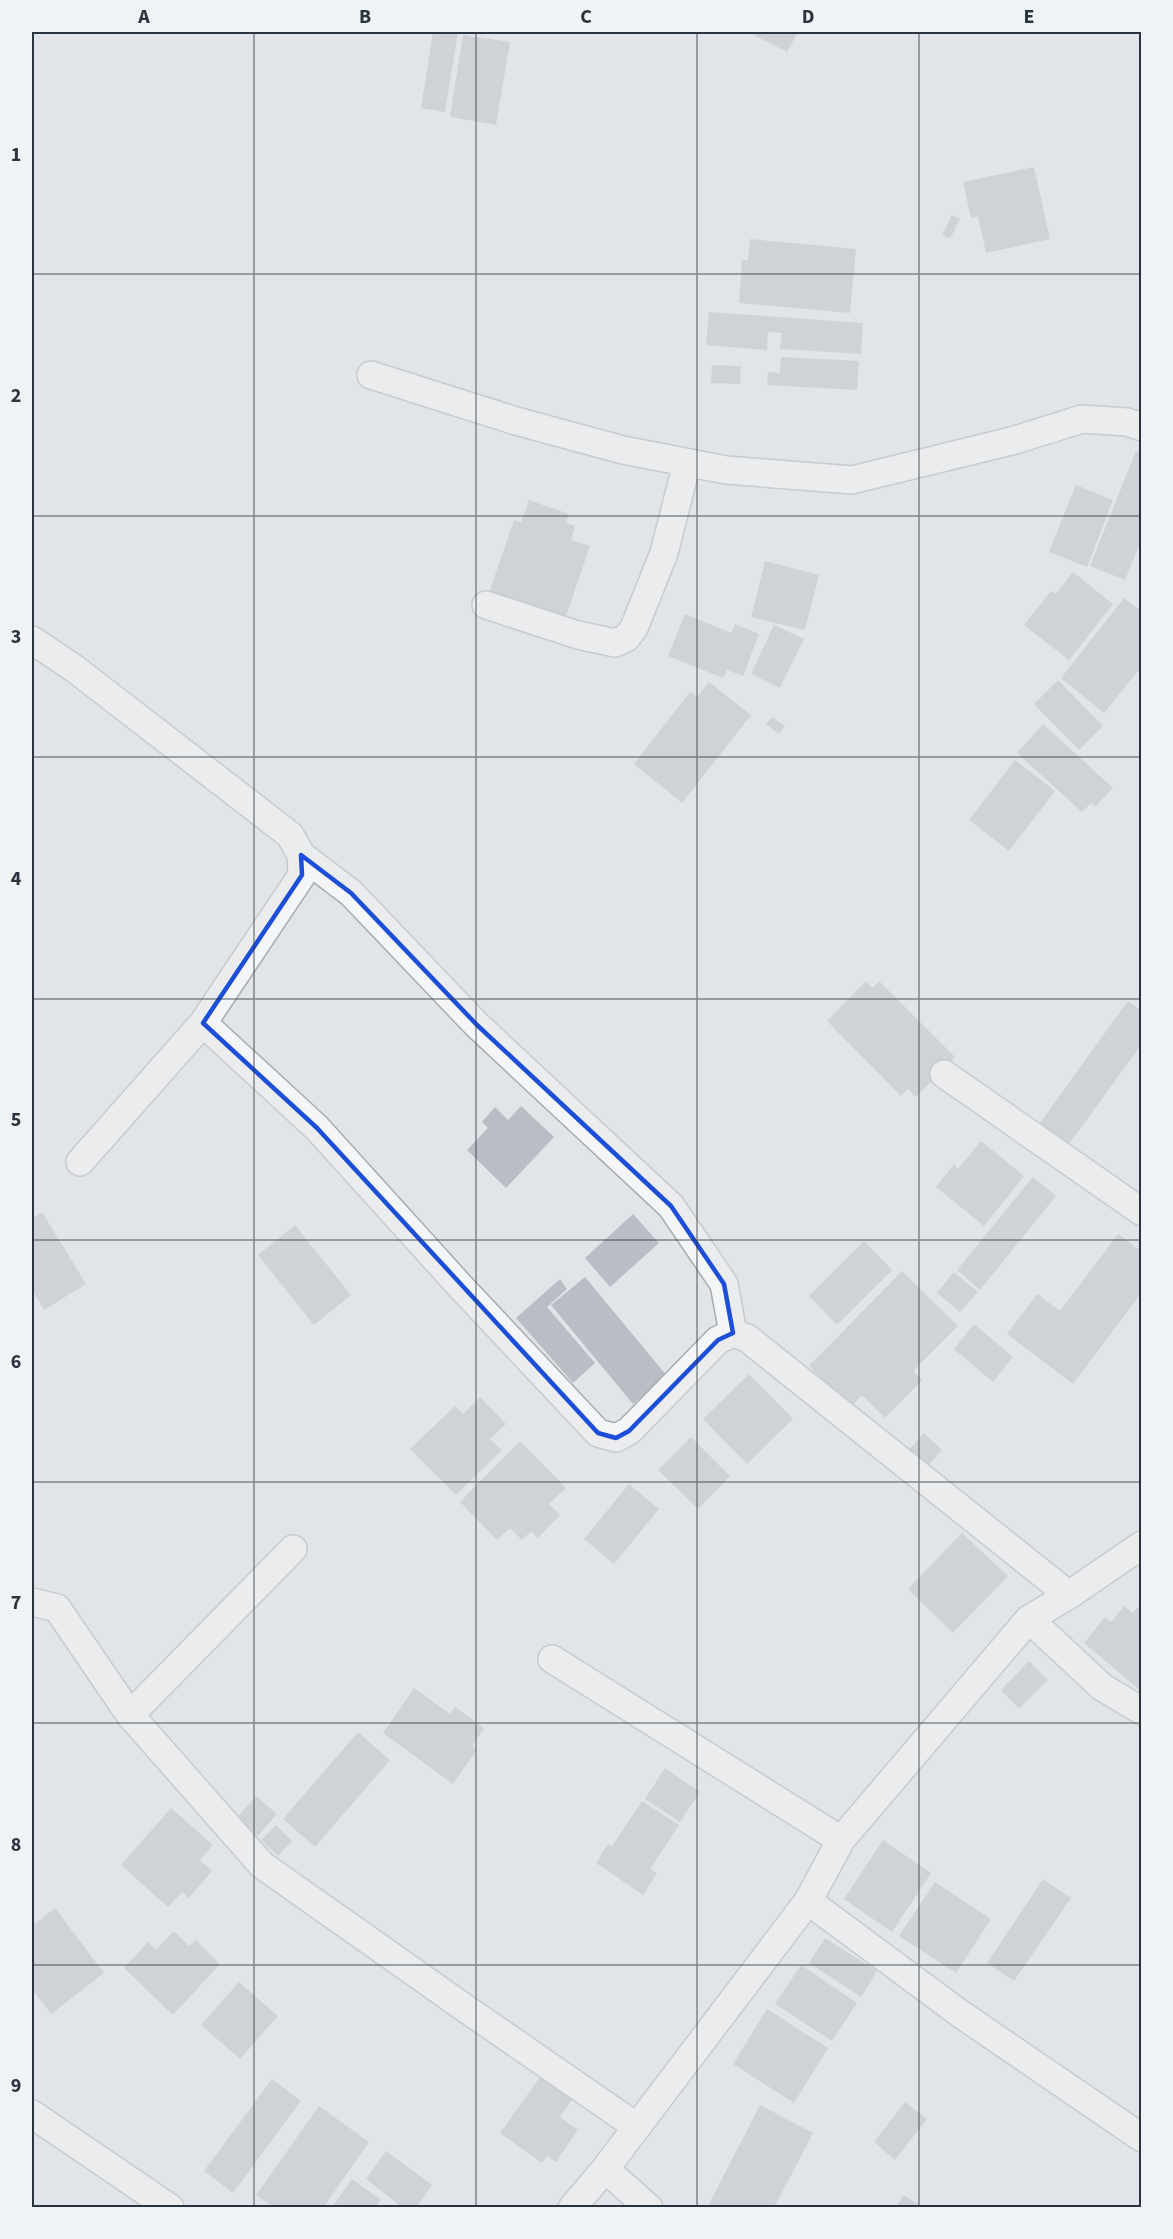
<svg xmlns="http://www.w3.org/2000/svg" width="1173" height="2239" viewBox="0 0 1173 2239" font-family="'Source Sans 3',sans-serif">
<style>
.building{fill:#b8bec4}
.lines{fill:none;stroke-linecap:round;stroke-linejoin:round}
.street-casing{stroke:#a6acb2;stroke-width:30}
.street{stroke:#f3f5f7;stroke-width:27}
.marked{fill:none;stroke:#1d4ed8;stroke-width:4.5;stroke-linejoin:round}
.grid{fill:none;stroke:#2a343e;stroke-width:1.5;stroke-opacity:0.55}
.neatline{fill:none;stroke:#2a343e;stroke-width:2}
.grid-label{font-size:20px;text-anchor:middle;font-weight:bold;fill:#2a343e}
</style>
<rect width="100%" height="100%" fill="#e1e4e8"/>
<path class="building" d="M433,32H458L445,112L421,108Z
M754,32H798L787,52L752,34Z
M463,35L510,42L496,125L450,117Z
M1034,167L1050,239L986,253L978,216L971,218L963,182Z
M952,215L960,219L950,239L942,235Z
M750,239L856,249L850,313L739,303L742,260H748Z
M709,312L863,323L861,354L780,349L782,333L768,332L767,350L706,345Z
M781,357L859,361L857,390L767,385L768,372L780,373Z
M712,365L741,366L740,384L711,383Z
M1136,451L1142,453V539L1125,580L1090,566Z
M1076,485L1113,500L1087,567L1049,552Z
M529,500L569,514L566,523L575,526L571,540L590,546L565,619L489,593L514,520L521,522Z
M765,561L819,575L805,630L751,617Z
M1073,572L1113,604L1069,660L1024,625L1051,591L1056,594Z
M1124,598L1142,612V666L1104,713L1061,678Z
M685,614L731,633L735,624L759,634L743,676L727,670L723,678L668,656Z
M774,625L804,639L780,688L751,674Z
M1058,680L1103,726L1079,750L1034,704Z
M709,682L751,715L682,803L634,764L690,692L697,697Z
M772,717L785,726L779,734L766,724Z
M1043,724L1113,788L1095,807L1091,803L1082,812L1017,753Z
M1015,760L1055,791L1009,851L969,820Z
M866,981L872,988L879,981L955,1057L916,1097L908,1089L901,1096L827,1021Z
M1128,1001L1142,1011V1044L1066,1148L1037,1127Z
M521,1106L554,1137L506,1188L467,1150L488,1128L482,1122L495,1107L508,1120Z
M981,1141L1024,1176L984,1226L936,1187L954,1164L958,1169Z
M1033,1177L1056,1196L980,1290L957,1270Z
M42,1212L86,1284L44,1310L32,1289V1219Z
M633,1214L659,1243L610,1287L585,1258Z
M295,1225L351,1295L314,1325L258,1255Z
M1118,1234L1142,1252V1292L1073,1384L1007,1334L1037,1294L1060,1311Z
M864,1241L892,1270L837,1325L809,1296Z
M902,1271L958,1326L913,1371L922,1380L885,1418L862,1395L850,1408L809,1366Z
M954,1272L978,1292L960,1312L937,1293Z
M585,1277L667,1376L633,1404L551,1305Z
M560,1279L567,1289L547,1307L595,1363L573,1383L516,1318Z
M974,1324L1013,1357L993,1382L954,1349Z
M749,1374L793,1419L747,1464L703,1419Z
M480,1397L506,1424L490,1439L502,1450L456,1495L410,1449L455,1406L463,1414Z
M924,1433L942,1450L926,1468L908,1451Z
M691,1437L730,1476L698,1509L658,1470Z
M520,1441L566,1488L549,1504L560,1515L538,1538L531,1531L522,1540L510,1528L497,1540L460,1502Z
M629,1484L659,1509L614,1564L584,1539Z
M962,1533L1008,1576L953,1633L908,1589Z
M1142,1602V1692L1084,1643L1105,1617L1111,1622L1124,1606L1133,1613Z
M1029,1661L1048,1680L1019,1709L1001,1690Z
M414,1688L450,1714L455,1707L484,1728L472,1746L477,1750L453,1784L383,1733Z
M358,1732L390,1760L315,1847L283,1819Z
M665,1768L700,1792L680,1822L645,1799Z
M256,1796L277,1814L258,1836L237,1818Z
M642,1801L679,1825L650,1869L657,1873L643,1895L596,1863L608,1844L612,1846Z
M171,1808L213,1845L200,1860L212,1871L189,1898L182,1892L168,1907L121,1865Z
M276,1825L292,1841L278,1856L261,1840Z
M883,1840L931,1873L892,1932L844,1899Z
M1043,1879L1071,1898L1014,1981L987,1963Z
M935,1882L991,1919L956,1973L899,1936Z
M55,1908L104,1973L51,2014L32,1989V1926Z
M174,1931L189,1946L196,1940L220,1964L173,2015L124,1968L148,1942L156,1950Z
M825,1938L877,1971L861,1997L809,1963Z
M801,1965L857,2003L832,2041L775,2004Z
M239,1982L278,2016L240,2059L201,2025Z
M767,2009L828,2048L794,2103L733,2064Z
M540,2077L572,2100L560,2117L578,2130L556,2162L547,2156L542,2163L500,2133Z
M272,2079L301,2101L233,2193L204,2171Z
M905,2102L927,2119L895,2160L874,2142Z
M760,2105L813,2133L774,2208H707Z
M319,2106L369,2142L323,2208H274L256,2195Z
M386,2151L432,2185L416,2208H403L366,2179Z
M352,2179L381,2200L375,2208H331Z
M903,2195L925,2208H896Z"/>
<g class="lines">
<defs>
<path id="street" d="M371,375L516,421L623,450L726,470L852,480L1015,440L1082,419L1127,422L1142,427
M486,605L578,635L615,643L626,638L634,628L664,553L687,463
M32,640L75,669L290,835L301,855L302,875L203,1023L80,1162
M301,855L351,893L477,1025L671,1206L724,1284L733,1333
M203,1023L317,1128L460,1286L598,1433L616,1438L629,1431L718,1340L733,1333L747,1338L1069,1595
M944,1074L1142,1212
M32,1602L57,1608L130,1715L262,1865L462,2006L637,2127
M1029,1619L1102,1687L1142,1711
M552,1659L841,1840
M130,1715L293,1549
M808,1901L962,2015L1142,2138
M32,2114L170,2208
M605,2169L649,2208
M572,2208L605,2169L808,1901L841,1840L1029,1619L1069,1595L1142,1545"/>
</defs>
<use href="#street" class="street-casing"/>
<use href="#street" class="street"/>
</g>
<path d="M0 0H1173V2239H0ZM301,855L351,893L477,1025L671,1206L724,1284L733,1333L718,1340L629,1431L616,1438L598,1433L317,1128L203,1023L302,875Z" fill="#e1e4e8" fill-opacity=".55" fill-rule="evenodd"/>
<path class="marked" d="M301,855L351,893L477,1025L671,1206L724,1284L733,1333L718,1340L629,1431L616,1438L598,1433L317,1128L203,1023L302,875Z"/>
<path class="grid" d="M254,32V2208M476,32V2208M697,32V2208M919,32V2208M32,274H1142M32,516H1142M32,757H1142M32,999H1142M32,1240H1142M32,1482H1142M32,1723H1142M32,1965H1142"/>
<rect width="1173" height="2239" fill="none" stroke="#f0f3f6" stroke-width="66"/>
<rect x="33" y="33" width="1107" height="2173" class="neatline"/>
<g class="grid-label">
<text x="144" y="23">A</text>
<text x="365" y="23">B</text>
<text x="586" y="23">C</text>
<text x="808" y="23">D</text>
<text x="1029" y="23">E</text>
<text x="16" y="161">1</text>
<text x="16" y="402">2</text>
<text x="16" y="643">3</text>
<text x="16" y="885">4</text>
<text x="16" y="1126">5</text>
<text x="16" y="1368">6</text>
<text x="16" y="1609">7</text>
<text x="16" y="1851">8</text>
<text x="16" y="2092">9</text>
</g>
</svg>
